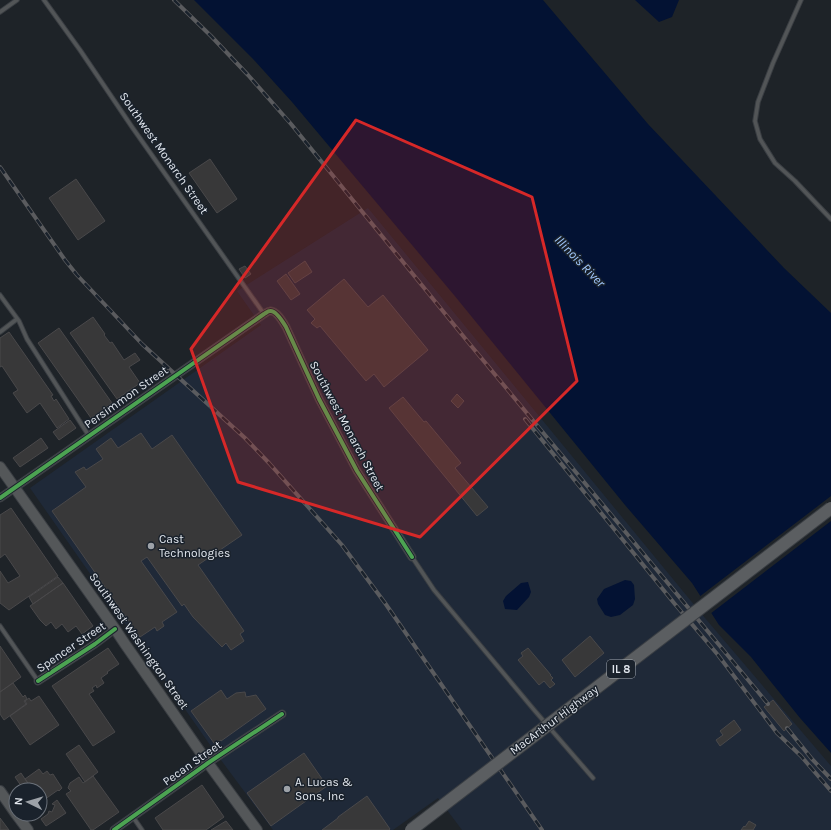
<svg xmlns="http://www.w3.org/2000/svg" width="831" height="830" viewBox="0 0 831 830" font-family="Karla,sans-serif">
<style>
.built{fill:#1f2938}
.water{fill:#031233}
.pier{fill:#1e2328}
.building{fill:#383839;stroke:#49484a}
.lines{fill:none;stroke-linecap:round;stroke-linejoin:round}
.lane-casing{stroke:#3a3e43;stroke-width:5.5}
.street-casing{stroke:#3a3e43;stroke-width:9}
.secondary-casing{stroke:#3a3e43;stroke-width:12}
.lane{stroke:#525557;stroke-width:3.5}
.street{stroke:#525557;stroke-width:7}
.secondary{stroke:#545759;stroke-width:10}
.rail-casing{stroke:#5a5b5e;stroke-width:4}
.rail{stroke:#1a222c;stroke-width:2.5;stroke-dasharray:8;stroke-linecap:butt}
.primary-bridge-casing{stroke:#3a3e43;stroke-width:14;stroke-linecap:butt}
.primary-bridge{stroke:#5b5e61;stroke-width:12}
.cycleway-casing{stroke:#1a222c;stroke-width:6}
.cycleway{stroke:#4ca352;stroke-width:4}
.marked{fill:#d62828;fill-opacity:0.2;stroke:#d62828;stroke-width:3;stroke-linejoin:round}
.poi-dot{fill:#9da2a8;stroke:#1a222c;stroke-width:1.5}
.labels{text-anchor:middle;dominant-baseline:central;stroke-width:3;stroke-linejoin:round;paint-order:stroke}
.shield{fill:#1a222c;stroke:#a5abb3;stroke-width:1}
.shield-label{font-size:11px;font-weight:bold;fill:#e1e6ed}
.street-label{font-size:12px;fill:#e1e6ed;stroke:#1a222c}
.poi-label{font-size:12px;fill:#e1e6ed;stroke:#1a222c;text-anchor:start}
.water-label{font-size:13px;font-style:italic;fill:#a0c7fc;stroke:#1a222c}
</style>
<rect width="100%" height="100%" fill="#1e2328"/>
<path class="built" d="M368,208L705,618L831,766V830H462L438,798L393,830H273L215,752L30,488L261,325L237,291Z"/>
<path class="water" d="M194,0H543L648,124L784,268L831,313V753L800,718L751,657L719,625L692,583L625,505L454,295L292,102L253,59Z
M635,0H679L672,17L659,22Z
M625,580L631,581L634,585L635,599L633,605L620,615L611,617L605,615L598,604L597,599L604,589Z
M528,582L531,592L529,597L517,610L505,609L503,601L506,596L521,583Z"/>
<path class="pier" d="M831,496V521L710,614L699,597Z"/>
<path class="building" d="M210,159L237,199L217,213L189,173Z
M76,179L105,221L78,240L49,198Z
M305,261L312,272L295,283L288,273Z
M245,266L251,274L245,278L239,269Z
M286,274L300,294L291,300L277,281Z
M344,279L368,307L383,295L428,350L384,387L374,374L366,381L320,326L317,328L311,323L315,319L307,310Z
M93,317L105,334L104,335L110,343L112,342L124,360L135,353L140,360L129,367L140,383L117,399L70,333Z
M59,328L112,403L91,418L38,343Z
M9,332L53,395L51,396L54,401L56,399L69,419L57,428L40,403L27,413L13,393L18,390L2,366L0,367V338Z
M457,394L464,401L458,408L451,401Z
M403,397L424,422L426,421L461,463L455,468L488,507L477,516L389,408Z
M70,420L76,428L59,440L53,432Z
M141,433L152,449L172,435L242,535L198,565L244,631L240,634L244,641L231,650L226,643L222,647L193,617L184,604L182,606L147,557L141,561L177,612L162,622L164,626L157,631L155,627L140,637L52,511L86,487L75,472L84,467L86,470L103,459L96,449L111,438L118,448Z
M41,438L48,448L20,467L13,458Z
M11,508L58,576L9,610L0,603V571L8,583L20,576L5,554L0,558V515Z
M58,577L63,583L33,604L29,597Z
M63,583L93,626L82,634L76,626L68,632L62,624L56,629L51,622L46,626L40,620L30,606Z
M590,636L604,653L575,677L562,660Z
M0,646L21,677L0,692Z
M108,648L119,664L107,672L108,673L101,678L104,683L97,688L96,685L92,688L94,691L89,694L115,732L93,746L52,686Z
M528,648L551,675H550L553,678L551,680L555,684L550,688L544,681L539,685L518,660L523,656L521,653Z
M13,683L23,697L25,695L27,699L24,701L26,704L4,720L0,714V692Z
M221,690L227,699L236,693L245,692L246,697L256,695L266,709L221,741V740L217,743H214L191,711Z
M39,696L59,725L30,745L10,716L27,704L25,701L29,698L31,701Z
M773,700L792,724L784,731L764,707Z
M734,720L741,730L720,746L716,740L723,735L720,731Z
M79,745L98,772L85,782L66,754Z
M304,753L327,786L271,826L247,793Z
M39,769L43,774L47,771L50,775L53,774L62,788L59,791L58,790L41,802L40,790H33L25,779Z
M21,773L25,779L33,790H24L15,777Z
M93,776L119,812L93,830H91L66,794L71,791L68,788L70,783L79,777L83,783Z
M202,785L224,817L206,830H163L155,818Z
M367,796L390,829L389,830H322L338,818V817Z
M57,800L66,813L46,826L41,819L48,814L49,811L52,812L55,805L52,804Z
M0,818L9,830H0Z
M226,821L233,830H211Z
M749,821L756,825L753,830H741L744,826L745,827Z"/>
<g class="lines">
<defs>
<path id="lane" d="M44,0L80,50L132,127L264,314
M801,0L773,63L758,102L755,121L760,139L775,163L795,181L831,219
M0,12L17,0
M0,295L19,321L27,339L89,436
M0,332L17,319
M412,557L434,590L535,711L593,778
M0,626L38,681
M133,817L142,830"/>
<path id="street" d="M0,498L264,314C266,313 268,311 270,311C276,310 283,322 286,327L319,399L357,471L412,557
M38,681L95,644L115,629
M114,830L208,763L282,714"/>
<path id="secondary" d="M0,467L115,629L125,644L208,763L257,830
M0,791L16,814
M16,814L28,830"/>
</defs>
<use href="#lane" class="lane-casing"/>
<use href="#street" class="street-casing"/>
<use href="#secondary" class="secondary-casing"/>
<use href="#lane" class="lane"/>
<use href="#street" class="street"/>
<use href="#secondary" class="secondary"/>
<defs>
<path id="rail" d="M174,0L211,36L248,75L291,124L468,342L768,704
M0,167L65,260L77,275L142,344L245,438L269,463L342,545L385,603L542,830
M525,419L674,603L718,655L768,721L777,733L801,756L831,791
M787,728L812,759L831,779"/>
</defs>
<use href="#rail" class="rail-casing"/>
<use href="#rail" class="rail"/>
<defs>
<path id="primary-bridge" d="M411,830L831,508"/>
</defs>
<use href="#primary-bridge" class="primary-bridge-casing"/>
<use href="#primary-bridge" class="primary-bridge"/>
<defs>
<path id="cycleway" d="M0,498L264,314C266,313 268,311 270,311C276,310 283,322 286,327L319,399L357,471L412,557
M38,681L95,644L115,629
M114,830L208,763L282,714"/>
</defs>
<use href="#cycleway" class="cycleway-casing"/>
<use href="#cycleway" class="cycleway"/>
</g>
<path class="marked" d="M356,120L532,197L577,381L420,537L238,482L191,349Z"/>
<g class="poi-dot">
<circle cx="151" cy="546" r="4"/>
<circle cx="287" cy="789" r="4"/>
</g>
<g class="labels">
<rect class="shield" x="607" y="660" width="28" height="18" rx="3"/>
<g class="shield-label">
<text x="621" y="669">IL 8</text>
</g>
<g class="street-label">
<text transform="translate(164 153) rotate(55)">Southwest Monarch Street</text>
<text transform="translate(126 397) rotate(-35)">Persimmon Street</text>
<text transform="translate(347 426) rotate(62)">Southwest Monarch Street</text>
<text transform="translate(139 641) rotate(55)">Southwest Washington Street</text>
<text transform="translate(71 647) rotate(-34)">Spencer Street</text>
<text transform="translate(554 720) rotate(-37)">MacArthur Highway</text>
<text transform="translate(192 763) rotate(-35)">Pecan Street</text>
</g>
<g class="poi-label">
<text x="159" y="539">Cast<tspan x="159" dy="14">Technologies</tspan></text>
<text x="295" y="782">A. Lucas &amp;<tspan x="295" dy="14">Sons, Inc</tspan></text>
</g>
<g class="water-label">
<text transform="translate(580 261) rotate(46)">Illinois River</text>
</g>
</g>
<g transform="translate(28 802) rotate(275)"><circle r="19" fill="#1a222c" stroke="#6a7079"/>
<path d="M0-3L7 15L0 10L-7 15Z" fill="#9da2a8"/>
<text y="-6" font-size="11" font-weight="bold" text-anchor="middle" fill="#e1e6ed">N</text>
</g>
</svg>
